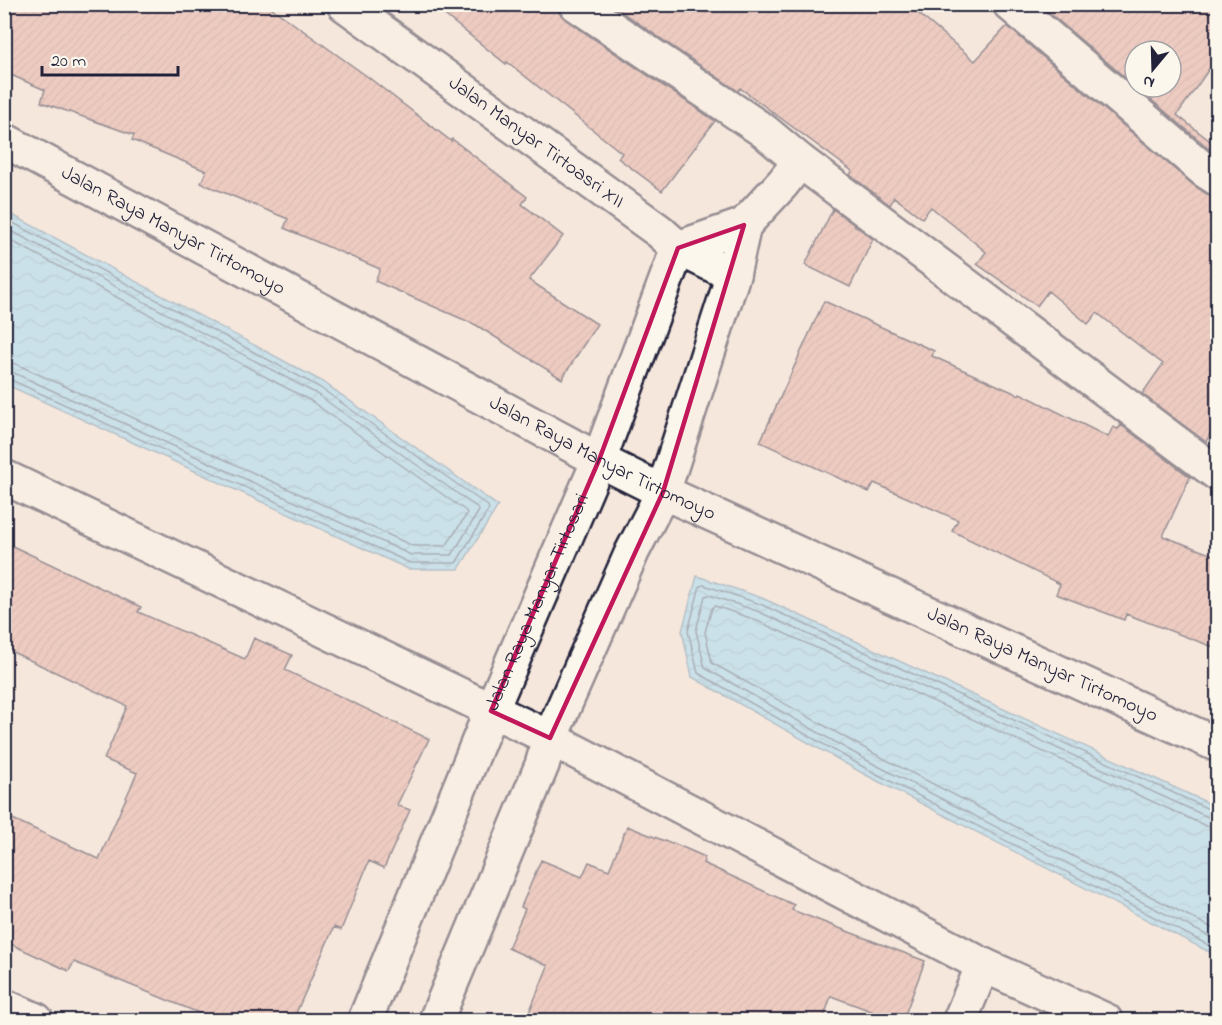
<svg xmlns="http://www.w3.org/2000/svg" width="1222" height="1025" viewBox="0 0 1222 1025" font-family="'Indie Flower',sans-serif">
<style>
.water{fill:url(#water-waves);stroke:#6890ac;stroke-width:1.5}
.lines{fill:none;stroke-linecap:round;stroke-linejoin:round}
.shore{stroke:#506b87;stroke-width:1.5}
.building{fill:url(#building-hatch);stroke:#22223b;stroke-width:1.5}
.minor-casing{stroke:#22223b;stroke-width:38}
.minor{stroke:#fbf7ec;stroke-width:33}
.marked{fill:none;stroke:#c2185b;stroke-width:4.5;stroke-linejoin:round}
.labels{text-anchor:middle;dominant-baseline:central;stroke-width:6;stroke-linejoin:round;paint-order:stroke}
.street-label{font-size:20px;fill:#22223b;stroke:#fbf7ec}
</style>
<defs>
<pattern id="water-waves" width="16" height="10" patternUnits="userSpaceOnUse" patternTransform="scale(1.5)"><rect width="16" height="10" fill="#96d9f8"/><path d="M0 5q4-4 8 0t8 0" fill="none" stroke="#81bad6"/></pattern>
<pattern id="building-hatch" width="6" height="6" patternUnits="userSpaceOnUse" patternTransform="scale(1.5)"><rect width="6" height="6" fill="#e2a89e"/><path d="M-1 1l2-2M0 6l6-6M5 7l2-2" fill="none" stroke="#c29089"/></pattern>
</defs>
<rect width="100%" height="100%" fill="#f6e7dc"/>
<filter id="ink" filterUnits="userSpaceOnUse"><feTurbulence type="fractalNoise" baseFrequency=".0167" numOctaves="2"/><feDisplacementMap in="SourceGraphic" scale="12" xChannelSelector="R" yChannelSelector="G"/><feConvolveMatrix kernelMatrix="1 2 1 2 8 2 1 2 1" color-interpolation-filters="sRGB"/></filter>
<g filter="url(#ink)">
<path class="water" d="M5,211L323,382L498,506L459,569H408L5,384Z
M697,576L762,598L1217,807V956L864,774L692,677L682,631Z"/>
<g class="lines">
<path class="shore" d="M4,218L319,387L488,506L489,509L456,563H410L9,379H4
M4,227L315,393L478,508L479,511L452,555H411L12,372L4,371
M4,237L311,401L466,511L467,514L446,546H413L16,364L4,362
M1218,812L1213,811L760,604L704,585L700,586L688,631L698,673L867,769L1218,950
M1218,819L1210,818L757,611L709,595L705,596L696,631L705,668L870,762L1218,941
M1218,828L1206,826L753,619L715,606L712,608L705,632L712,663L875,754L1218,931"/>
</g>
<path class="building" d="M4,4H266L368,77L451,141L452,139L527,197L522,204L563,236L529,280L597,324L562,379L476,325L375,281L380,269L284,228L288,219L201,183L206,171L132,140L134,135L41,102L45,90L4,72Z
M431,4H558L559,13L566,20L715,121L662,191L618,158L622,153L507,62L506,64Z
M610,4H907L975,61L1007,26L1192,184L1208,195L1218,198V417L1206,442L1142,394L1163,364L1097,313L1088,324L1048,291L1037,306L977,264L986,252L931,207L922,218L894,197L890,205L850,175L852,171L740,88L738,91Z
M1039,4H1218V56L1177,115L1218,147V156L1136,87H1171V51H1135V86Z
M833,209L873,239L850,287L805,265Z
M824,301L934,351L932,356L1019,395L1020,393L1108,437L1113,427L1118,429L1121,425L1190,477L1163,536L1218,557V649L1126,614L1124,620L1056,594L1060,584L952,531L958,520L874,483L869,492L760,442Z
M4,542L141,607L138,612L245,659L254,638L292,655L285,670L429,739L397,805L410,810L384,868L369,861L341,930L334,927L293,1020H216L74,962L69,971L4,941V815L99,859L137,773L104,759L127,706L4,648Z
M627,826L672,844L673,843L705,857L703,863L794,905L792,910L925,961L903,1020H895L831,996L823,1020H526L548,966L508,948L525,909L521,907L541,860L582,877L589,862L609,870Z"/>
<g class="lines">
<defs>
<g id="minor">
<path id="s1" d="M344,4L659,231L678,248L733,275"/>
<path d="M576,4L764,131L800,161L1218,474"/>
<path d="M1010,4L1204,170L1218,179"/>
<path id="s2" d="M4,140L599,460L663,492L1218,745"/>
<path d="M4,477L550,738L983,965L1105,1020"/>
<path d="M4,1006L36,1020"/>
<path id="s3" d="M365,1020L491,711L599,460L678,248L744,225L783,183L800,161"/>
<path d="M436,1020L542,765L550,738L632,552L663,492L733,275L744,225"/>
<path d="M960,1020L983,965"/>
</g>
</defs>
<use href="#minor" class="minor-casing"/>
<use href="#minor" class="minor"/>
</g>
</g>
<path d="M0 0H1222V1025H0ZM744,225L663,492L550,738L491,711L599,460L678,248Z" fill="#f6e7dc" fill-opacity=".55" fill-rule="evenodd"/>
<path class="marked" d="M744,225L663,492L550,738L491,711L599,460L678,248Z"/>
<g class="labels">
<g class="street-label">
<text stroke="none"><textPath href="#s1" startOffset="237">Jalan Manyar Tirtoasri XII</textPath></text>
<text stroke="none"><textPath href="#s2" startOffset="192">Jalan Raya Manyar Tirtomoyo</textPath></text>
<text stroke="none"><textPath href="#s2" startOffset="678">Jalan Raya Manyar Tirtomoyo</textPath></text>
<text stroke="none"><textPath href="#s3" startOffset="452">Jalan Raya Manyar Tirtosari</textPath></text>
<text stroke="none"><textPath href="#s2" startOffset="1164">Jalan Raya Manyar Tirtomoyo</textPath></text>
</g>
</g>
<rect width="1222" height="1025" fill="none" stroke="#fbf7ec" stroke-width="24"/>
<rect x="12" y="12" width="1198" height="1001" fill="none" stroke="#22223b" stroke-width="2" filter="url(#ink)"/>
<g transform="translate(1153 69) rotate(199)"><circle r="28" fill="#fbf7ec" stroke="#a4a2a5" stroke-width="1.5"/>
<path d="M0-4.5L10 22L0 15L-10 22Z" fill="#22223b"/>
<text y="-9" font-size="16" font-weight="bold" text-anchor="middle" fill="#22223b">N</text>
</g>
<path d="M42 66v9h136v-9" fill="none" stroke="#22223b" stroke-width="3"/>
<text x="51" y="66" font-size="18" fill="#22223b" stroke="#fbf7ec" stroke-width="4.5" paint-order="stroke">20 m</text>
</svg>
